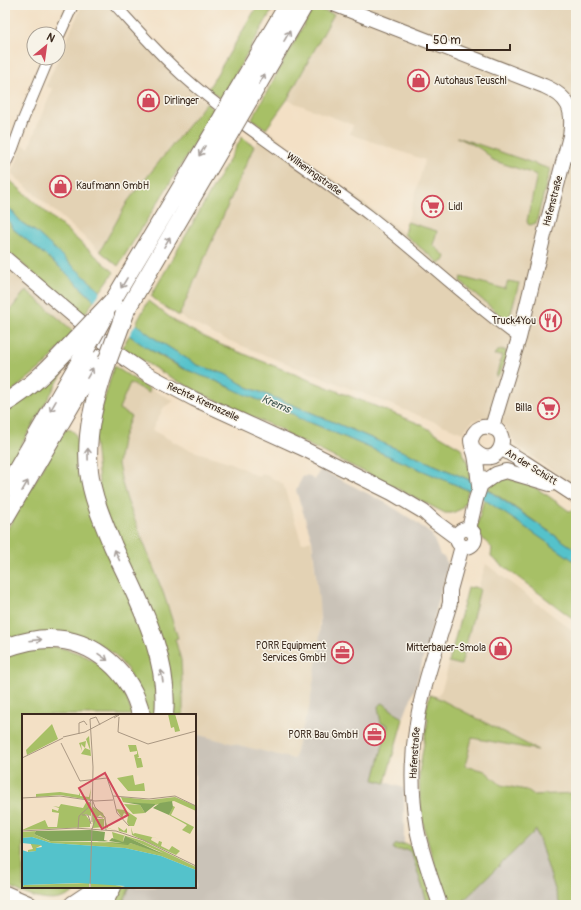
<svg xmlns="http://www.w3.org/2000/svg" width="581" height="910" viewBox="0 0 581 910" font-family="Pangolin,sans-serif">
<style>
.built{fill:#e3d2b4}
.industrial{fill:#cac3b8}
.green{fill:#a7c066;stroke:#717542}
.water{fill:#54c2cb;stroke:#487674}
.pier{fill:#f3e0c5}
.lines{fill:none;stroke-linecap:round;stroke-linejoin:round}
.street-casing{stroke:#7b6a58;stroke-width:12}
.secondary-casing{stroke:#7b6a58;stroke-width:16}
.primary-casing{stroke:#7b6a58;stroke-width:18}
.highway-casing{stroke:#7b6a58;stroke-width:20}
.street{stroke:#fff;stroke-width:10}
.secondary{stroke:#fff;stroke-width:14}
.primary{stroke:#fff;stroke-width:16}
.highway{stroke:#fff;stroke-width:18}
.primary-bridge-casing{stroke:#7b6a58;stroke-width:18;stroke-linecap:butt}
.highway-bridge-casing{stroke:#7b6a58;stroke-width:20;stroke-linecap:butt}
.primary-bridge{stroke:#fff;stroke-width:16}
.highway-bridge{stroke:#fff;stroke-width:18}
.oneway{stroke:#a79f9a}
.labels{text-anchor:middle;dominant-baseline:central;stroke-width:3;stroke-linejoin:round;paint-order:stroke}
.poi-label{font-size:10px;fill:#3b2a1e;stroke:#f7f3e8;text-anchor:end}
.street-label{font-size:10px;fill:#3b2a1e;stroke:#f7f3e8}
.water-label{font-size:11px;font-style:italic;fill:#425852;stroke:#f7f3e8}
.inset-road{fill:none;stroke:#a99782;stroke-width:1}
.view{fill:#d1495b;fill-opacity:0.15;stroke:#d1495b;stroke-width:2}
.inset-edge{fill:none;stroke:#3b2a1e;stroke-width:2}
</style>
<rect width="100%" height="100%" fill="#f7f3e8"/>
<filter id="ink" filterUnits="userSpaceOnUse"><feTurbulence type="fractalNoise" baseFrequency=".025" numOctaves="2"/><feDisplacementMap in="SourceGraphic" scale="8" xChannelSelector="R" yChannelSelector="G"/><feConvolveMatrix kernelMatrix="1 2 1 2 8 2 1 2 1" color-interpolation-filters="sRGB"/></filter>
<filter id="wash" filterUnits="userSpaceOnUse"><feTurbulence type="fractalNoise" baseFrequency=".012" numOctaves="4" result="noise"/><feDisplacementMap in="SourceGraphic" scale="16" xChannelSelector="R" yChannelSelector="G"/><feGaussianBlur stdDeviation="0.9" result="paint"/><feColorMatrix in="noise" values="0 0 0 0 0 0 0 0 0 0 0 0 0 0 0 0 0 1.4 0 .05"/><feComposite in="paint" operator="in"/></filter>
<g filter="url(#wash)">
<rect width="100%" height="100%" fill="#f3e0c5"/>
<path class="built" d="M82,5H107L178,78L206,103L128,201L100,251L12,174L23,145L29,148L38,123L53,89L46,86Z
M315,5H576V487L517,446L503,424L493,419L483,418L473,421L467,427L463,433L217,336L179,316L254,146L266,129L404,233L425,160L350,134L353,125L287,100L334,14L313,8Z
M5,249L83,316L73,331L26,290L5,317Z
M129,376L149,388L174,401L164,407L152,430L187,449L232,463L259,477L262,473L283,484L302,543L311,540L319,603V645L309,709L300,735L294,759L195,734V715H183V701L121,503L111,427Z
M486,564L576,633V686L571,720L576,749V793L533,795L526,790L501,785L485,771L465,766L472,738L536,749L436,697L441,691L445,679L468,588H478Z"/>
<path class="industrial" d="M320,469L386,503L416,522L432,535L440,555L445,558L447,565L446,573L416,685L403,719L385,782L404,788V844L395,845L396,851L408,850L412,854L428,905H122L130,887H195V734L294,759L300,735L309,709L319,645L320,623L319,603L312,540L296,490L303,476L305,477L306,475L315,480Z
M576,686V795V749L571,720Z
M536,830L560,905H459Z"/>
<path class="green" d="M258,5H275L221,99L208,89Z
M313,8L334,14L287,100L266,129L252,119Z
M206,103L214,110L185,159L118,266L100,251L128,201Z
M242,137L254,146L179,316L162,305L151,296Z
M457,137L550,169L536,223L530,225L528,224L527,221L537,175L492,160C484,148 469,143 457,137Z
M5,176L114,272L100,292L36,232L22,223L11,210L5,205Z
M5,217L9,221L12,228L62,269L94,301L83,316L5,249Z
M407,222L437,231L433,245L446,257L444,261L439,263L404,234Z
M461,277L505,289L508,281L519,283L509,320H506L460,281Z
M26,290L73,331L48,362L5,397V317Z
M148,301L176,322L214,342L420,424L461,448L470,469V480L298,407L247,387L225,374L197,365L154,338L136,324Z
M129,335C147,348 165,360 184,369C195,373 206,376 216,381C242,393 268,404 295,415L299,419L314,424L468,490L466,501L461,509L452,513H445L381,480L284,433V431C229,406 172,383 123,347Z
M501,350H505L508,356L500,373L496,377L502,355H494L496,352Z
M70,358L71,359L5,473V409Z
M114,366L149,389V393L130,383L120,406L119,409L131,416L122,440L118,464L122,483L127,500L164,595L178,638L175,639L181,660L183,701V715H169L101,501L94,435Z
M67,429C77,430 77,439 78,448H82L150,647L159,715H148L127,669L113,653L98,643L5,640V533L65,430Z
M505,478L529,484L547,495L569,511L573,510L576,512V550L488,489L492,483Z
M484,499L576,562V621L491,557L492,548L480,536L476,530Z
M474,587L480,589L461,665L449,662L468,588Z
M50,646C80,650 112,665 125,695C128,701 130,708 133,715H23V887H79C59,910 28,898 5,883V656L18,651Z
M430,695L436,697L538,750L472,738L465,766L485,771L501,785L526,790L533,795L576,793V905H560L536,830L459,905H447L424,829L420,804L419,773L428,719L425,714Z
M383,703L403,719L385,783L374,780L388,725L381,723L378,707L379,705Z
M407,844C420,850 429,891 434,905H428L412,854L408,850H394L393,848L395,845Z
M117,887H130L122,905H109Z"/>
<path class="water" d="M5,205L11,210L22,223L36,232L136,324L154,338L197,365L225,374L247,387L298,407L479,484L576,550V562L475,493L314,424L299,419L295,415L244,394L214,380L202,376L183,368L144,346L129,335L62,269L12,228L9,221L5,217Z"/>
<path class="pier" d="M102,290L137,322L128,337L93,303Z"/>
</g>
<g filter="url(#ink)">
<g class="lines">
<defs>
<path id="street" d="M115,5C137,29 158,53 182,75C239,126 308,168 369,215C420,255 467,300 519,338
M58,38L73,5
M5,165L13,148L23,120L49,58"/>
<path id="secondary" d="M336,5L544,86C569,97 574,109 570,136L544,235L519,338L492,427
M5,258L121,356L147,374L194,399L306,450L392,493L424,512L434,521L457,538
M501,448L524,462L576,496
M473,449C497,476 516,429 488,427C483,426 478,428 475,432C473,434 472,438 471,440C471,445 474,451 475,455C477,465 478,476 479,486
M479,486L496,474L506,471L550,484
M457 538a9 9 0 1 1 18 0a9 9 0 1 1-18 0Z
M469,529L476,499L483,478
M440,905C432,880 422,855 417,829C411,794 411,758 417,723C423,683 439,641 450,603V590L462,546"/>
<path id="primary" d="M236,92L287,5
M249,101L305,5
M112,302L215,129
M125,313L227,139
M5,489L87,348
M5,519L100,357"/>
<path id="highway" d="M107,362C95,397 85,433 89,471C92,497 103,522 113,546C137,598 170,655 164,715
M5,403C33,387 54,363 76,340
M5,648C19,643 34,639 50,639C94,639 132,673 141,715
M5,895L28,905
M73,905L94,891
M102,905L112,887"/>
</defs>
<use href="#street" class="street-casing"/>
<use href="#secondary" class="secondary-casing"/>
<use href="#primary" class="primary-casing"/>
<use href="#highway" class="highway-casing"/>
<use href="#street" class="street"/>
<use href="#secondary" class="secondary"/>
<use href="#primary" class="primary"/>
<use href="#highway" class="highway"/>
<defs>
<path id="primary-bridge" d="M215,129L236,92
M227,139L249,101
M87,348L106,314"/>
<path id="highway-bridge" d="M76,340L112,302
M107,362L125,313"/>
</defs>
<use href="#primary-bridge" class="primary-bridge-casing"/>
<use href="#highway-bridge" class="highway-bridge-casing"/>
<use href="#primary-bridge" class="primary-bridge"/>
<use href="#highway-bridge" class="highway-bridge"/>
</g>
<defs><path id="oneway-shaft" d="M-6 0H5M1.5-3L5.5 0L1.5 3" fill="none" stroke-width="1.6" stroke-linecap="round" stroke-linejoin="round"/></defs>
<g class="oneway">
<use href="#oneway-shaft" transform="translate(287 36) rotate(-60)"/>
<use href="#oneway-shaft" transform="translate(262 79) rotate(-60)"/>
<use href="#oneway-shaft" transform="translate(202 151) rotate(121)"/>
<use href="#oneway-shaft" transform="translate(167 242) rotate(-60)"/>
<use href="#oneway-shaft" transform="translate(124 283) rotate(121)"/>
<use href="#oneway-shaft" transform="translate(90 373) rotate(-60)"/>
<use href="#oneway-shaft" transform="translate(53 406) rotate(120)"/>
<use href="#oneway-shaft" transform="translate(88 454) rotate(-91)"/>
<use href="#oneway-shaft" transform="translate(25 486) rotate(-60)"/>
<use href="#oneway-shaft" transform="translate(117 555) rotate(-114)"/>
<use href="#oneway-shaft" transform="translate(36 640) rotate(-6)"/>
<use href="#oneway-shaft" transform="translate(103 657) rotate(35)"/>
<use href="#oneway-shaft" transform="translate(162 676) rotate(-99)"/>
</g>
</g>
<defs>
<symbol id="shop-ring" viewBox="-11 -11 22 22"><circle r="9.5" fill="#f7f3e8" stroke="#d1495b" stroke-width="1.5"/><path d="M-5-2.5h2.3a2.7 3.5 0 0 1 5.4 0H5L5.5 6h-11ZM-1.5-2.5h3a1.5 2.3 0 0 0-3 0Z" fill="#d1495b"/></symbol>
<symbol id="supermarket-ring" viewBox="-11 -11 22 22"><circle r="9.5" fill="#f7f3e8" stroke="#d1495b" stroke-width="1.5"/><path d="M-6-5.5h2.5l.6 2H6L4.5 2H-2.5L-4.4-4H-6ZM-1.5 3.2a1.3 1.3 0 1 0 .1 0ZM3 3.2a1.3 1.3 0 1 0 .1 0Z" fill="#d1495b"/></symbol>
<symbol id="restaurant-ring" viewBox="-11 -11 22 22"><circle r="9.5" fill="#f7f3e8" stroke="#d1495b" stroke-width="1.5"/><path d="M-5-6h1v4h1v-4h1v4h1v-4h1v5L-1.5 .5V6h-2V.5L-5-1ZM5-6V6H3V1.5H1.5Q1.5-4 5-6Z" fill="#d1495b"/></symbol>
<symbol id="office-ring" viewBox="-11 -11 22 22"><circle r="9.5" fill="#f7f3e8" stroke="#d1495b" stroke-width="1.5"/><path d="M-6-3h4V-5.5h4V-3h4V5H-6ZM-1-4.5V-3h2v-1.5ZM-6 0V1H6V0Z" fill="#d1495b"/></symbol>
</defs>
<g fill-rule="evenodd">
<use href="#shop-ring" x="406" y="68" width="25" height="25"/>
<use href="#shop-ring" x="136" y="88" width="25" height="25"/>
<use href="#shop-ring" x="48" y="174" width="25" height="25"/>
<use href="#supermarket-ring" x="420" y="194" width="25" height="25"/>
<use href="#restaurant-ring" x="538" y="308" width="25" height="25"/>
<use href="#supermarket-ring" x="536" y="396" width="25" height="25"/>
<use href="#shop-ring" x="488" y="636" width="25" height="25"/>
<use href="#office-ring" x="330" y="640" width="25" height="25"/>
<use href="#office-ring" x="362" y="722" width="25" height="25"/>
</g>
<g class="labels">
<g class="poi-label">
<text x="434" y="81" text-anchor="start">Autohaus Teuschl</text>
<text x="164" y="101" text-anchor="start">Dirlinger</text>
<text x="76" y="186" text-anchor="start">Kaufmann GmbH</text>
<text x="448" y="207" text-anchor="start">Lidl</text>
<text x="536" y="321">Truck4You</text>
<text x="532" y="408">Billa</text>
<text x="326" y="646">PORR Equipment<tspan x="326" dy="12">Services GmbH</tspan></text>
<text x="486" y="648">Mitterbauer-Smola</text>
<text x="358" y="735">PORR Bau GmbH</text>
</g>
<g class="street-label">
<text transform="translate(314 174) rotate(36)">Wilheringstraße</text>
<text transform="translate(553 201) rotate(-75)">Hafenstraße</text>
<text transform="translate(203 402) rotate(25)">Rechte Kremszeile</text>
<text transform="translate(531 467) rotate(32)">An der Schütt</text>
<text transform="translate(415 753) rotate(-86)">Hafenstraße</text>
</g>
<g class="water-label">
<text transform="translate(276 404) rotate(23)">Krems</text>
</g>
</g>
<g transform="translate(22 714)">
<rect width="174" height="174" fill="#f3e0c5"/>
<path d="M146,0H153L158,17L153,18L152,13L149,14ZM30,10L36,25L5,41L4,36ZM67,22L69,42L59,40L63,34L59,30L60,37L57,29L64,27L63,34L68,36L64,25ZM106,31H114L117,43L115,44H119L121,53L115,54L112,41L115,40V37L108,38ZM111,61L113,71L122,69L123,77H106L95,64ZM69,74L68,86L38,81L14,83V80L38,78L57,81L58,78V82L67,83ZM99,83L128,86L153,83L174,92V97L152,87L133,91L101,88ZM65,87L69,89V102L63,100L68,107V113L0,116L23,106L26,113H35L37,99L30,98V95L36,97L37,94L31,92L37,93L39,90L61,94ZM102,90L118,91L123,99L111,100ZM70,92L81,99L86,114L97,117L96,113L102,117L105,114V119L85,114L82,104L78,101L73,105H82V113L71,114ZM151,92L153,93L149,101L172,113L168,120L160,116L165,111L147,101ZM94,95L103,96L115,104L112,112H107L105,108L106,102L102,99L100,104ZM109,113L111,120L113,119L138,125L130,123L129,126L136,130L137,127L140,128L139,132L147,136L150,132L158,137L154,141L110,121ZM14,117L12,120L27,127L108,129L141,139L102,122L101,128L92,127L90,118L121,127L174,153V156L139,142L103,134L29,129L10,123L0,124V118ZM8,128L20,131L14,134V137L30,135L6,138V136L11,135ZM67,169V174H0L2,171ZM69,169L89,170L102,173L69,174Z" fill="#a7c066"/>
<path d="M150,87L151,93L147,101L131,94L138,89ZM101,88L133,90V91L123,99L118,91ZM68,116L83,118L82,126L86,127H77L106,130L87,127L90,124L101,128L103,122L141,140L108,129L106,131L75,127H28L12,120L14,117Z" fill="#85a65b"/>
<path d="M10,123L29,129L103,134L139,142L174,156V174H96L103,172L57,169L2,171L0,174V136L6,138L21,136L14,137V134L20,133L19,131L0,129V124Z" fill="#54c2cb"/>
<path class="inset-road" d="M97,3L96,18L126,30L174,17M57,20V9L62,7L65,11M41,23L63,18L95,1H97L92,4M39,29L58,67L85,64L91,82M0,44L41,24M91,82L127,85L153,82L174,92M91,82L95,99L107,112M0,84L38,82L73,87L91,86M70,85L73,93L83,103L84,116M60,101H66L69,110M70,108L71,53L68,5L74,3L78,11M56,115L57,102L67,93L69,85M70,115L74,103L81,104M0,117L53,114L94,117L121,126L174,152M68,174L70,114"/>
<path class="view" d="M83,59L106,101L80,115L57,74Z"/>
<rect width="174" height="174" class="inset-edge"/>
</g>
<rect width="581" height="910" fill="none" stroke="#f7f3e8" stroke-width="20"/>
<g transform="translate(46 46) rotate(29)"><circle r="19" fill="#f7f3e8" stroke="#aca397"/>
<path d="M0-3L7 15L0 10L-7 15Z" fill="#d1495b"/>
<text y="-6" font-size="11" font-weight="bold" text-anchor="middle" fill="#3b2a1e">N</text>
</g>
<path d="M427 44v6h83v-6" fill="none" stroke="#3b2a1e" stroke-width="2"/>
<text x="433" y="44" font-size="12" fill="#3b2a1e" stroke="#f7f3e8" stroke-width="3" paint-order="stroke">50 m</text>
</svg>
